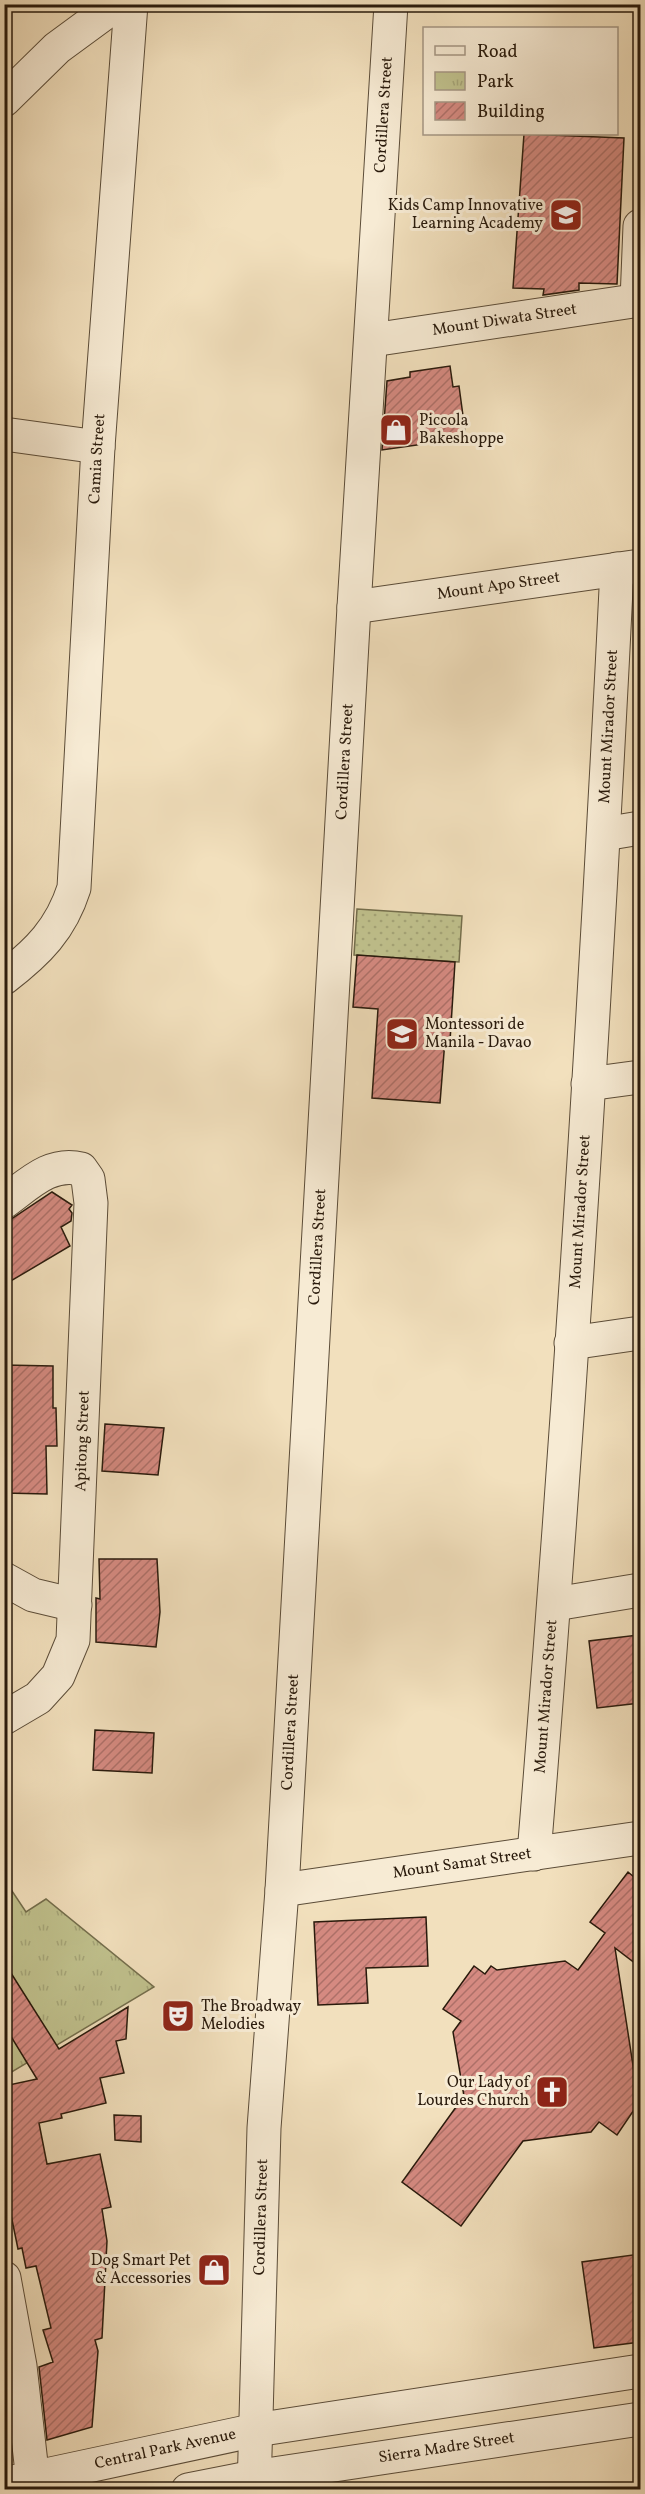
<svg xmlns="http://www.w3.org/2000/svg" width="645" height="2494" viewBox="0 0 645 2494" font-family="Vollkorn,serif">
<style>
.grass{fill:url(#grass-dots);stroke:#746e4c;stroke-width:1.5}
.park{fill:url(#park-tufts);stroke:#746e4c;stroke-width:1.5}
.building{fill:url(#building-hatch);stroke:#291a0c;stroke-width:1.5}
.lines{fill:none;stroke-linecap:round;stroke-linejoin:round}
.minor-casing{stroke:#5b4c38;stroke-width:35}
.minor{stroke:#f7ebd4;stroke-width:33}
.labels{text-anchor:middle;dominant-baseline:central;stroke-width:6;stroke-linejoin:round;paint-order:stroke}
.street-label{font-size:16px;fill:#291a0c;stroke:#f7ebd4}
.poi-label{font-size:16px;fill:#291a0c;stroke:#f7ebd4;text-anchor:end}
</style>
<defs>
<pattern id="grass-dots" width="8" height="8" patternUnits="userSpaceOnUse" patternTransform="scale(1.5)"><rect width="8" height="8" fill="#c0c18d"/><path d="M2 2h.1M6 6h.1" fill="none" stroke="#a5a578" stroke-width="1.8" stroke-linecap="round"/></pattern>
<pattern id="park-tufts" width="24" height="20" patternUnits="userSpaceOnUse" patternTransform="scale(1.5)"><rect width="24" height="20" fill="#c0c18d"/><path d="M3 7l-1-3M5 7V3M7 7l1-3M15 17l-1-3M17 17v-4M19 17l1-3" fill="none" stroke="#a5a578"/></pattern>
<pattern id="building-hatch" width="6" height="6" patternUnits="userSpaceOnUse" patternTransform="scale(1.5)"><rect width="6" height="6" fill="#d58a81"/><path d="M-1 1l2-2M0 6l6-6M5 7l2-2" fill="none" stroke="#ad7068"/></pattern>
</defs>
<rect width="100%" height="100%" fill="#f2e0bd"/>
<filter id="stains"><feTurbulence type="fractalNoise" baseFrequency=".00333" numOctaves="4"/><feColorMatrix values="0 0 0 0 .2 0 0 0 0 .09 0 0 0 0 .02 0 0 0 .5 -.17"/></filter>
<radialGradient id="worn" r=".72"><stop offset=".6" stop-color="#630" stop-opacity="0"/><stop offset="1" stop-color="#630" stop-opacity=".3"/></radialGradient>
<path class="grass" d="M357,909L462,916L459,962L354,955Z"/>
<path class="park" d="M4,1879L26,1912L46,1899L154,1987L5,2076Z"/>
<path class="building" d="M524,134L624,138L617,284L579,283V290L543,295L544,289L513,288Z
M450,366L453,387L459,386L466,438L382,450L387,381L410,377V372Z
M357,955L455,962L450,1041L445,1040L440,1103L372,1098L378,1009L353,1007Z
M52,1192L72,1205L69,1209L72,1213L71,1221L61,1227L70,1246L4,1285V1224Z
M4,1365L53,1366V1408H56L57,1446H46L47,1494L4,1493Z
M105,1424L164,1428L158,1475L102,1471Z
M99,1559H157L160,1612L156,1647L96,1642V1598L100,1599Z
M638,1635L640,1657V1703L597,1708L589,1641Z
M95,1730L154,1733L152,1773L93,1770Z
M628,1872L640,1882V1967L615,1948L636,2085L640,2088V2101L617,2135L599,2122L591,2132L523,2141L461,2226L402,2182L464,2096L453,2032L461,2021L443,2009L474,1966L485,1974L491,1966L497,1970L565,1961L578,1970L605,1933L590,1922Z
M426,1917L428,1966L366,1968L368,2003L318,2005L314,1922Z
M4,1962L59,2049L128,2007L126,2039L116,2041L124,2073L100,2078L106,2103L61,2114L62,2118L39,2123L47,2164L100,2154L111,2207L102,2209L107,2241L102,2338L95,2340L98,2351L92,2427L47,2440L39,2367L53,2362L43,2330L51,2328L36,2266L26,2268L22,2248L18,2249L4,2181V2086L37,2079L4,2025Z
M114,2115L141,2116V2142L115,2140Z
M640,2254V2342L594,2348L582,2262Z"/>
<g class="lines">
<defs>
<g id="minor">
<path d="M4,100L57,48L117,4"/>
<path d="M637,301L640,226"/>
<path id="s1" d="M372,340L640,300"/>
<path d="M4,434L98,447"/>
<path id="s2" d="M354,607L640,566"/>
<path d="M604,834L640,828"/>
<path id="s3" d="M4,978C38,952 61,929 74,888L98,447L131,4"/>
<path d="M588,1084L640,1077"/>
<path d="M4,1202C28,1185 50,1161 81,1169L88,1179L91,1203L73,1640L58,1676L38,1698L4,1718"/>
<path d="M571,1343L640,1333"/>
<path d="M4,1579L33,1595L75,1605"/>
<path d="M555,1604L640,1590"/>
<path id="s4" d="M534,1854C569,1426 596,998 617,569"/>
<path id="s5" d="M282,1890L640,1838"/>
<path d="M4,2278L20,2366L34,2490"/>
<path id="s6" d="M4,2484L256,2430L640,2371"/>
<path id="s7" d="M188,2490L254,2477L640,2419"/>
<path id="s8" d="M254,2490L264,2128L282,1890L354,607L391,4"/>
</g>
</defs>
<use href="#minor" class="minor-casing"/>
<use href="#minor" class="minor"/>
</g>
<defs>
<symbol id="school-square" viewBox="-11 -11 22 22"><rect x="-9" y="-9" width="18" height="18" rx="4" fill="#8f2418" stroke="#f7ebd4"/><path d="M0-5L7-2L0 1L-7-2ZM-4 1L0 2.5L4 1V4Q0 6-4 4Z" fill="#fff"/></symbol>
<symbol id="shop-square" viewBox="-11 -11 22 22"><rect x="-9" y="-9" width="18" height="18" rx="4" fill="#8f2418" stroke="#f7ebd4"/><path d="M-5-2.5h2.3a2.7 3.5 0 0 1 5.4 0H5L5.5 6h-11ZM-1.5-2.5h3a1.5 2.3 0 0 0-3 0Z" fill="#fff"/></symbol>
<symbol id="theatre-square" viewBox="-11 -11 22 22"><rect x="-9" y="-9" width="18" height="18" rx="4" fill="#8f2418" stroke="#f7ebd4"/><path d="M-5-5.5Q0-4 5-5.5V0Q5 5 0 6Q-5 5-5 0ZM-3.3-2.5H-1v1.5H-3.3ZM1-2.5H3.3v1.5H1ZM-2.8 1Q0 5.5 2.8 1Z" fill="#fff"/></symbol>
<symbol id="church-square" viewBox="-11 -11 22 22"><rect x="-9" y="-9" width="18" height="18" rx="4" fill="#8f2418" stroke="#f7ebd4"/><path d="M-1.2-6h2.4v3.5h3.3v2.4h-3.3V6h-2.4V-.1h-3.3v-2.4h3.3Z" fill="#fff"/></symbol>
</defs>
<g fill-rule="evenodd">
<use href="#school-square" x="547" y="196" width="38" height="38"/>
<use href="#shop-square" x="377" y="411" width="38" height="38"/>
<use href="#school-square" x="383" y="1015" width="38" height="38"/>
<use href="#theatre-square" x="159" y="1997" width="38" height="38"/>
<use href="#church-square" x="533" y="2073" width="38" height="38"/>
<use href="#shop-square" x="195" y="2251" width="38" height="38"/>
</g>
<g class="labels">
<g class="street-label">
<text stroke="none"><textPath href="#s8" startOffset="2379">Cordillera Street</textPath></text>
<text stroke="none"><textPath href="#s1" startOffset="134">Mount Diwata Street</textPath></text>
<text stroke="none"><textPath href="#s3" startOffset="546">Camia Street</textPath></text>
<text stroke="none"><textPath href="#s2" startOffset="146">Mount Apo Street</textPath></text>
<text stroke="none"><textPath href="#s4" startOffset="1130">Mount Mirador Street</textPath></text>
<text stroke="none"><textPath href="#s8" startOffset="1731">Cordillera Street</textPath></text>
<text stroke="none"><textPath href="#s4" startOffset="644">Mount Mirador Street</textPath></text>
<text stroke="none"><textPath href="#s8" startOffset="1245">Cordillera Street</textPath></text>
<text transform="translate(83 1441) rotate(-88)">Apitong Street</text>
<text stroke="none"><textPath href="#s4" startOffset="158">Mount Mirador Street</textPath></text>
<text stroke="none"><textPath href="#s8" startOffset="759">Cordillera Street</textPath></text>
<text stroke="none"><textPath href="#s5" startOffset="182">Mount Samat Street</textPath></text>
<text stroke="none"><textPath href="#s8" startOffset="273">Cordillera Street</textPath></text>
<text stroke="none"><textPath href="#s7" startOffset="262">Sierra Madre Street</textPath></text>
<text stroke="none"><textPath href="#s6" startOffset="165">Central Park Avenue</textPath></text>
</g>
<g class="poi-label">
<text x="543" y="206">Kids Camp Innovative<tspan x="543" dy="18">Learning Academy</tspan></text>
<text x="419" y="421" text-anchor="start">Piccola<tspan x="419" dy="18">Bakeshoppe</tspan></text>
<text x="425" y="1025" text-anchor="start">Montessori de<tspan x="425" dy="18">Manila - Davao</tspan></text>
<text x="201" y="2007" text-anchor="start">The Broadway<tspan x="201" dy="18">Melodies</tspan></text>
<text x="529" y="2083">Our Lady of<tspan x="529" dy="18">Lourdes Church</tspan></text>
<text x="191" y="2261">Dog Smart Pet<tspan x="191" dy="18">&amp; Accessories</tspan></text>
</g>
</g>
<rect width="645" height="2494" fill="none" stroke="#f2e0bd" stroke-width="24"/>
<rect x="6" y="6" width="633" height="2482" fill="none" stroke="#291a0c" stroke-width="3"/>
<rect x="12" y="12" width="621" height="2470" fill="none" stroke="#291a0c" stroke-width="1.5"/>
<rect x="423" y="27" width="195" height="108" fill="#f7ebd4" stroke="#a59784" stroke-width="1.5"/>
<rect x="435" y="46" width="30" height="9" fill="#f7ebd4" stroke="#a59784" stroke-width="1.5"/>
<text x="477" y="57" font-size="18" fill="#291a0c">Road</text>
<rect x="435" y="72" width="30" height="18" fill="url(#park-tufts)" stroke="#a59784" stroke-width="1.5"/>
<text x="477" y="87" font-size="18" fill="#291a0c">Park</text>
<rect x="435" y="102" width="30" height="18" fill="url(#building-hatch)" stroke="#a59784" stroke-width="1.5"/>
<text x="477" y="117" font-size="18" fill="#291a0c">Building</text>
<rect width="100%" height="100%" filter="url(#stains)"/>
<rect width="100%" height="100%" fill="url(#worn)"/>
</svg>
